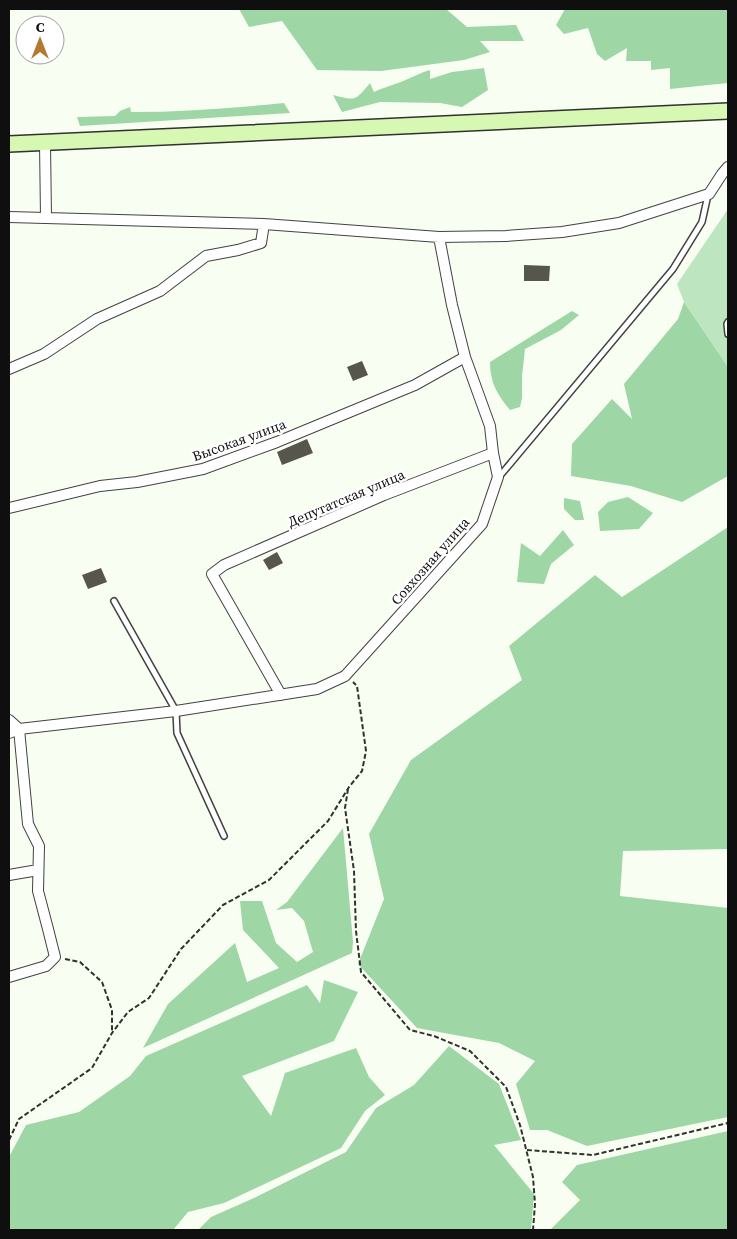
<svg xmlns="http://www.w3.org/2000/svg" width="737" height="1239" viewBox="0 0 737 1239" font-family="'Source Serif 4',serif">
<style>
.green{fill:#bde6c0}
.forest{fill:#9ed6a6}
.building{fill:#57564c}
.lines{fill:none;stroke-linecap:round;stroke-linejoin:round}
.lane-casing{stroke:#424242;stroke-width:8}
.street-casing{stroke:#424242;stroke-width:12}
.secondary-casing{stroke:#313131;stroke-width:18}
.path{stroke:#313131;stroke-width:2;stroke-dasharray:5 2.5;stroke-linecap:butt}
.lane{stroke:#fff;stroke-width:5}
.street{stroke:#fff;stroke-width:10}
.secondary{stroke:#d6f8b2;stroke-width:15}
.labels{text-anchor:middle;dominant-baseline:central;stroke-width:5;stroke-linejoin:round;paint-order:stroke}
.street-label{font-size:14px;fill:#0f0f0f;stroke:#fff}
</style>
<rect width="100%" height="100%" fill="#f9fef2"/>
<path class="green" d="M728,209V367L684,302L677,284Z"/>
<path class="forest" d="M239,9H446L467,27L516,25L524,41H480L490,52L464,60L381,71L317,70L282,21L249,27Z
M565,9H728V83L670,89V68L651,70V61H626L627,48L605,61L597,54L588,28L564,34L556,25Z
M484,68L488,90L462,107L440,103L380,102L342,112L333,95C356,101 355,101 370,83L374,92C382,88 390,86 398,83C409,79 419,73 430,70V79L452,72Z
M284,103L290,113L80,126L77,117L115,116L120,111L130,107L131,112C182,112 233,108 284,103Z
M684,302L728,367V476L682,502L631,486L571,476L572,444L612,399L632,419L624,384L678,319Z
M572,311L579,315L561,330L525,349L522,376V398L520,407L510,410C497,394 490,383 490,362Z
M628,497L653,513L639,529L600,531L598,512L608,502Z
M564,498L580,501L584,520H575L564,509Z
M728,527V849L623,851L620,896L728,908V1117L587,1146L547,1130H530L516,1084L535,1061L499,1043L417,1028L358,964L384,899L369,834L411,760L522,680L509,646L595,575L622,597Z
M563,530L574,545L551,564L544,584L517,582L521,543L540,556Z
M343,828L353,942L352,953L143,1048L168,1004L235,943L247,982L279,968L243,930L240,901H262L276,943L297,962L313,952L304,921L292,908L276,910L287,902Z
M324,980L358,992L334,1041L242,1076L271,1116L285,1073L356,1048L369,1077L385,1095L365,1111L341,1148L224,1203L188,1212L173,1230H9V1157L26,1125L79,1112L130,1076L146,1056L307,985L320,1003Z
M449,1046L499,1084L521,1140L494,1145L534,1194L531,1230H198L211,1217L254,1198L346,1152L376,1108L414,1085Z
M728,1131V1230H550L580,1200L562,1182L577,1165Z"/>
<path class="building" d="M524,265L550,266L549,281H524Z
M362,361L368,375L353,381L347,367Z
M307,439L313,453L282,465L277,452Z
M277,552L283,563L269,570L263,560Z
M101,568L107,582L88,589L82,575Z"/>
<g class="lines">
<defs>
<path id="lane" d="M728,322L727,324L728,334
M499,477L673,269L702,222L708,195
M114,601L176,711L177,733L224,836"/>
<path id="street" d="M45,143L46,217
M9,217L264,224L439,237L506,236L562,232L619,223L709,194L722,174L728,167
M9,369L44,354L97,319L160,291L206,256L238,250L261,243L264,224
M9,508L100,486L137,482L203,469L277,442L415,385L465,357
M281,695L212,574L224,565L384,495L493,453
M9,720L19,729L28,824L39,846L38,891L48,929L55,957L46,966L9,977
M9,733L19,729L176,711L317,689L345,676L482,524L498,477L493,453L490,426L465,357L452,305L439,237
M9,875L38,870"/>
<path id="secondary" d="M9,144L728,111"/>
</defs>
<use href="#lane" class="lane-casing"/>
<use href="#street" class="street-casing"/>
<use href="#secondary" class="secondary-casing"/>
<path class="path" d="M348,789L345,808L354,871L356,931L361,972L410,1030L434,1036L470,1051L506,1087L520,1125L533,1177L535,1204L533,1230
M65,959L80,962L102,982L112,1010V1033
M9,1140L19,1119L92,1068L112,1033L128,1012L149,998L181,949L223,905L269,880L328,821L349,787L362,771L366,751L357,686L353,682
M527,1150L593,1155L728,1123"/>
<use href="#lane" class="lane"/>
<use href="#street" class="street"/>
<use href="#secondary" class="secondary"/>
</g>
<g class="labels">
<g class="street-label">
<text transform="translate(239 440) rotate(-20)">Высокая улица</text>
<text transform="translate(346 498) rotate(-23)">Депутатская улица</text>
<text transform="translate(430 561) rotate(-49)">Совхозная улица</text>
</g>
</g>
<rect width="737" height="1239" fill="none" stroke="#0f0f0f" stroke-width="20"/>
<g transform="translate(40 40)"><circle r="24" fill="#ffffff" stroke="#9f9f9f"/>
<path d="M0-4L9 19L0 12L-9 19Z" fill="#b47931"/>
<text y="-8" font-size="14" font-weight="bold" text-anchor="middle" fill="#0f0f0f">С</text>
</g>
</svg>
